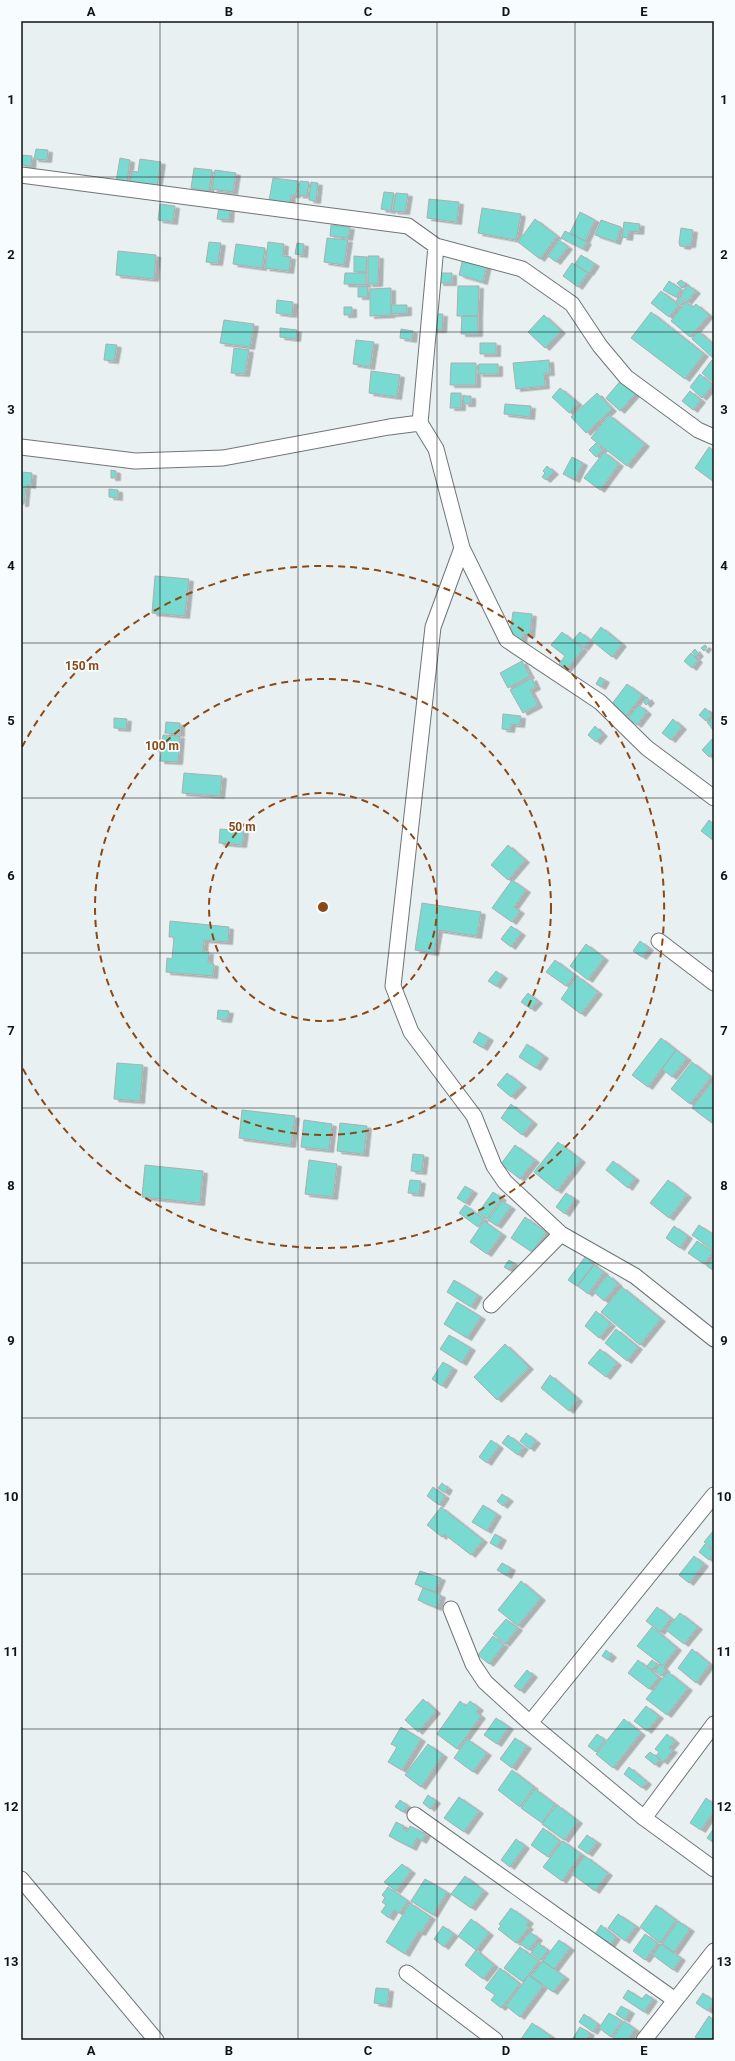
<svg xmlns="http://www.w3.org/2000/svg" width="735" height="2061" viewBox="0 0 735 2061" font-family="Roboto,sans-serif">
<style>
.building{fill:#78dad1;stroke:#a9b0af;filter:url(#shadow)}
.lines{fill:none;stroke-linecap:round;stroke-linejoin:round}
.minor-casing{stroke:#6f7577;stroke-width:17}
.minor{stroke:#fff;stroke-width:15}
.grid{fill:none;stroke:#101213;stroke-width:1;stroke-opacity:0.55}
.ring{fill:none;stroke:#8a4816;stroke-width:2;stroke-dasharray:7 5}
.centre{fill:#8a4816;stroke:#f7fdff;stroke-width:2}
.ring-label{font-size:12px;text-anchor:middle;font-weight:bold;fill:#8a4816;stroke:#f7fdff;stroke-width:3.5;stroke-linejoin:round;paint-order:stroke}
.neatline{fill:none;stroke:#101213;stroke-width:1.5}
.grid-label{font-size:13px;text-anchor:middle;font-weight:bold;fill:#101213}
</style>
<defs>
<filter id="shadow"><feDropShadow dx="4.5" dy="2.5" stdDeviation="0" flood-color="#0004"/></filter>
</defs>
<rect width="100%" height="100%" fill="#e9f0f2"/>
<path class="building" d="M36,149L48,150L47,160L34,159Z
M21,155L32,156L31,166L21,165Z
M120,158L130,160L127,183L116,182Z
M140,159L161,162L157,187L130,183L132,171L138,172Z
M194,168L212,170L209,191L191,188Z
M215,170L236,173L233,192L212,189Z
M273,178L298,181L296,195H291L290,204L269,201Z
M300,181L309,182L307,196L298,195Z
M311,182L318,183L316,201L309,200Z
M384,192L394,193L391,211L381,209Z
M396,193L408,194L405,212L393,211Z
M429,199L459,202L457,222L427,218Z
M160,204L175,206L173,222L158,220Z
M219,207L230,208L229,220L217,219Z
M482,208L521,214L516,240L478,233Z
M580,212L595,220L585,241L570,233Z
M535,219L557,236L540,259L518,242Z
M601,220L621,227L616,242L595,235Z
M624,222L640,224L639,232L629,231L628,238L622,237Z
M331,225L350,227L348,238L330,236Z
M681,228L693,230L691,245H687L686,247L680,246L679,243Z
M565,231L587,242L583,249L561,238Z
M327,238L348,240L344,265L324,262Z
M559,240L568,247L556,262L548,256Z
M209,242L221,243L218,263L206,262Z
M268,242L284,244L283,256L291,257L289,271L265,268Z
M297,243L304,244L303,255L295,254Z
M236,244L265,248L262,268L233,264Z
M118,251L156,255L154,279L116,275Z
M581,255L595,264L589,273L575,264Z
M354,256L367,257L366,272H354Z
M368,256H379L378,284H368Z
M463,258L487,264L483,282L459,275Z
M572,263L588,273L578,287L563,276Z
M345,273H366V285L344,284Z
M439,273H452V283H439Z
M681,280L686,284L682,288L677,283Z
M669,281L681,289L676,297L663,290Z
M688,285L696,291L687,302L680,296Z
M358,286L368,287L367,297H358Z
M458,286H479L478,316H457Z
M391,288V315L370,316V289Z
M661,291L679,305L669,317L651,303Z
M679,297L684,301L681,305L676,301Z
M277,300L293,302L292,315L276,313Z
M686,302L693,307L696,304L709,315L690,337L671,321Z
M391,305H407V313L392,314Z
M344,307H352V315H344Z
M651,312L704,354L685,379L631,338Z
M432,314H443L442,330H432Z
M544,315L561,331L545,348L528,332Z
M462,316H478V334H461Z
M224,320L254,324L250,347L220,343Z
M280,328L297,330L296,339L280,337Z
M401,329L413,331L412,340L400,338Z
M698,331L714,345L713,358L692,339Z
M356,340L374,342L370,367L353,364Z
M480,343H496V354H480Z
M106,344L117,345L114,361L104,360Z
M234,348L249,350L245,374L231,373Z
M549,360L550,373H544L545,386L516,389L513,363Z
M712,360L714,362V383L702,373Z
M451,363H476V385H450Z
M479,364H498V374H478Z
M371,371L400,375L397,397L369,393Z
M700,374L713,385L702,398L690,387Z
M622,379L637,392L620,411L606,398Z
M560,388L578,403L569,413L552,397Z
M690,391L701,400L693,410L682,401Z
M451,393H461V408H450Z
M597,393L612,409L586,433L571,417Z
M463,396H471V404H464Z
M505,404L531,406L530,417L504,414Z
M609,415L645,444L627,466L591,438Z
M596,443L603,449L596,457L589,450Z
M709,447L714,451V482L695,468Z
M604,452L619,464L600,490L584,478Z
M572,457L583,463L575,480L563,474Z
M547,466L554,472L546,480L542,477L545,473L543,471Z
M111,470L116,471V478H111Z
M21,472L32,473L31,486L26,485L24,504H21Z
M109,489L118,490V498L109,497Z
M155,576L189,579L185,616L152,613Z
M513,612L532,614L530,635L523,634L522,641L512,640L513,632H510Z
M601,627L622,644L612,657L591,640Z
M562,632L583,649L566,670L559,664L565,656L551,645Z
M580,632L590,640L584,648L573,640Z
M705,645L707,647L704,651L701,648Z
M695,649L699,654L696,657L692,652Z
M691,653L698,660L692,668L684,661Z
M522,661L530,676L508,688L500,673Z
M600,677L605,680L601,687L596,684Z
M532,678L536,687L530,690L538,705L523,713L510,690Z
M627,684L642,695L626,716L611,705Z
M647,697L650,701L646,705L643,701Z
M639,705L647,712L637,725L628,718Z
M705,708L712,714L706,721L699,715Z
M503,714L521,716L520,725L511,724L510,730L502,729Z
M114,718L127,719L126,729L114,728Z
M714,718V729L713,730L707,722Z
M673,719L682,727L671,740L662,733Z
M166,722L180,723V734L165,733Z
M595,726L603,734L596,742L588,735Z
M163,735L180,736L178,762L160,761Z
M714,737V752L709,757L702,750Z
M184,773L222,776L220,796L182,793Z
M709,820L714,824V841L701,831Z
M220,829L244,831L242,845L219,843Z
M508,845L525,860L508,880L491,865Z
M512,880L526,890L514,907L520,911L512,922L492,908Z
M422,903L481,912L477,936L438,930L434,953L415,950Z
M170,921L229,927L228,942L204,940L203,952H209L208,963L214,964L213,976L166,972L167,958L172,959L174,937H169Z
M511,926L521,933L511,947L501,939Z
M640,941L649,948L642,957L633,951Z
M586,944L604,958L588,980L570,966Z
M555,960L575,975L566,986L546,972Z
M496,971L503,976L496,986L488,981Z
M577,976L598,992L581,1014L561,999Z
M528,993L538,1001L531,1009L521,1002Z
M218,1010L229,1011L227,1020L217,1019Z
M479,1032L489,1038L483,1048L473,1042Z
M661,1038L676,1050L648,1087L632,1075Z
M527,1044L544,1056L536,1068L519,1057Z
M676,1050L687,1058L672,1077L662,1069Z
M692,1062L711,1077L690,1104L671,1089Z
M117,1063L143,1065L140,1101L114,1099Z
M507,1073L522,1085L511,1097L497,1085Z
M712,1082L714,1084V1120L712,1123L692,1108Z
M511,1104L533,1122L522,1135L501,1118Z
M242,1110L295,1116L291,1145L239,1138Z
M304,1120L332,1124L329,1150L301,1147Z
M340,1123L367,1126L364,1154L337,1151Z
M558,1142L581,1160L557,1191L534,1172Z
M515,1145L535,1160L520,1179L501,1164Z
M413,1154L424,1155L422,1172L411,1171Z
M309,1160L337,1164L333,1197L305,1194Z
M613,1161L635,1178L628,1188L606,1170Z
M145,1165L203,1171L200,1203L142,1197Z
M410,1180L421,1181L419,1194L408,1193Z
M668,1180L687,1195L669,1218L650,1203Z
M465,1186L473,1191L465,1203L457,1198Z
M493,1192L502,1198L487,1219L478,1213Z
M566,1193L575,1199L565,1214L556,1207Z
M502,1201L511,1207L497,1226L488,1220Z
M465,1205L484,1219L478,1227L459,1213Z
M525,1217L546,1232L532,1252L511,1238Z
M484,1221L502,1234L487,1254L470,1242Z
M699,1225L714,1235V1251L692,1235Z
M674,1226L688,1236L680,1248L666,1238Z
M697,1241L713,1252L704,1264L688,1253Z
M585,1257L594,1264L577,1286L568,1280Z
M714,1257V1271L707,1266Z
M509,1260L514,1263L509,1270L504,1267Z
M594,1265L604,1272L588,1294L578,1286Z
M608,1275L618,1284L604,1301L594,1292Z
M454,1280L478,1295L471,1307L447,1292Z
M622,1287L661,1319L640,1345L601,1312Z
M457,1302L481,1317L467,1338L444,1324Z
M596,1311L611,1324L599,1338L585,1326Z
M616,1329L638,1347L627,1361L605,1343Z
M449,1335L471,1348L462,1363L440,1349Z
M505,1344L529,1367L497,1400L474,1377Z
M600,1349L617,1363L606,1377L588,1363Z
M443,1362L453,1368L442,1386L432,1379Z
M550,1375L578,1399L569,1411L541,1388Z
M526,1433L536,1441L530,1449L520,1441Z
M508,1435L524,1447L518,1455L502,1443Z
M491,1440L499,1446L487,1463L479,1457Z
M442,1483L448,1488L445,1493L438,1488Z
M433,1487L445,1496L439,1505L427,1496Z
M502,1494L509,1499L503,1506L497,1501Z
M483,1505L497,1514L487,1531L472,1522Z
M441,1507L483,1540L471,1555L444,1534L442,1537L427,1525Z
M714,1530V1550L704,1542Z
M495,1534L502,1538L497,1547L490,1543Z
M705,1544L714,1552L709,1560L699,1552Z
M694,1556L704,1564L689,1583L679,1575Z
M502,1563L511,1568L507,1576L497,1570Z
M420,1571L441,1578L435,1592L415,1584Z
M521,1581L541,1598L518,1626L498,1610Z
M423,1588L441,1595L437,1608L418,1600Z
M657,1607L671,1618L660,1632L646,1621Z
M680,1613L698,1627L684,1644L666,1630Z
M506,1619L518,1628L505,1644L493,1634Z
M652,1627L677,1648L663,1666L637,1646Z
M493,1636L504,1645L489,1664L478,1655Z
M692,1649L710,1664L696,1683L678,1668Z
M606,1650L612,1655L608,1660L602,1656Z
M638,1660L659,1677L649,1689L628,1673Z
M652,1660L657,1664L652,1670L647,1666Z
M660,1664L666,1670L661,1676L655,1671Z
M527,1670L533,1675L520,1691L514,1686Z
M668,1672L688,1688L667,1715L646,1699Z
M423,1699L436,1711L418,1732L405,1720Z
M460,1701L466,1706L470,1701L479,1708L476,1712L481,1716L457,1749L437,1734Z
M646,1706L659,1716L647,1731L634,1721Z
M496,1718L509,1727L497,1744L484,1735Z
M624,1719L641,1733L613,1768L596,1754Z
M401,1727L421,1739L402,1770L388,1762L397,1747L391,1744Z
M597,1734L605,1740L596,1752L588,1746Z
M667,1734L675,1741L669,1748L673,1750L663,1762L656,1756L659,1752L655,1749Z
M515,1738L527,1746L512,1768L500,1759Z
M467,1739L487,1753L473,1772L454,1758Z
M428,1744L443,1755L421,1787L405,1775Z
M650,1752L660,1759L655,1765L645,1757Z
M629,1767L647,1782L642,1788L624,1774Z
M512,1770L534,1787L520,1807L498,1790Z
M535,1789L555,1804L542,1823L521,1808Z
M428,1795L436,1801L430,1809L423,1803Z
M459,1797L479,1811L464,1832L444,1818Z
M706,1798L714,1804V1811L701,1830L690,1823Z
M400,1800L408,1806L403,1812L395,1807Z
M557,1805L578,1821L564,1840L542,1824Z
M396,1822L404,1826L403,1829L407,1832L410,1826L426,1834L422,1841L417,1838L412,1848L389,1836Z
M543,1828L560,1841L548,1857L531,1845Z
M714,1828V1843L707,1838Z
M587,1835L597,1842L588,1854L578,1847Z
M516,1839L525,1846L510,1867L501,1860Z
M563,1841L581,1854L562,1881L543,1867Z
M585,1856L608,1873L595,1891L572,1874Z
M402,1864L411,1871L396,1891L384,1882Z
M465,1876L484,1891L471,1908L451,1894Z
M425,1879L447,1892L433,1915L411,1901Z
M388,1887L408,1901L399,1913L394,1910L389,1918L381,1912L386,1905L382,1902L385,1898L382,1895Z
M410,1903L431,1917L421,1933L418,1932L405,1954L386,1942Z
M656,1905L676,1920L660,1943L640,1927Z
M511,1908L529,1921L526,1925L529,1927L516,1943L498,1929L501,1926L499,1924Z
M618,1914L636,1926L625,1941L608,1928Z
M471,1919L489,1933L476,1950L458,1936Z
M678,1921L690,1929L674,1952L662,1944Z
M601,1925L616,1937L610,1945L595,1934Z
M443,1926L454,1934L444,1947L434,1939Z
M530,1932L538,1938L529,1950L520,1944Z
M645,1934L658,1943L645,1960L633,1951Z
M559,1940L570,1948L554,1969L543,1961Z
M538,1943L548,1950L540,1960L531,1953Z
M661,1944L681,1958L673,1970L653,1955Z
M520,1947L539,1961L523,1982L504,1968Z
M476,1950L494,1965L483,1979L465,1965Z
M543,1961L565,1977L553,1992L531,1976Z
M500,1968L520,1984L501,2008L491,2000L495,1995L485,1988Z
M529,1975L543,1986L520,2017L506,2006Z
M376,1988L389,1989L387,2005L374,2003Z
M628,1990L642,1999L646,1994L653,1999L644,2012L623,1998Z
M703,1993L714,2001L708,2011L696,2003Z
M621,2006L630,2011L625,2020L616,2014Z
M609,2013L622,2021L611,2037L599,2028Z
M584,2014L598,2024L593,2032L579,2022Z
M709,2016L714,2020V2040H700L695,2037Z
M624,2021L635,2029L627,2040H616L613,2038Z
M532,2023L551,2036L548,2040L521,2039Z
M580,2027L590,2033L586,2040H576L573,2038Z"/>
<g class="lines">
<defs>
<path id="minor" d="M21,175L408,226L436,246L522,269L572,304L600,346L626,377L698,430L714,437
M420,423L436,246
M21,447L135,461L223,458L389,427L420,423L436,449L462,548L507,640L600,702L647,748L714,798
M462,548L433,627L393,986L411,1032L474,1116L494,1166L505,1182L561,1234L635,1276L714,1339
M659,941L714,983
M491,1305L561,1234
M451,1609L473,1664L485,1682L530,1723L644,1818L714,1869
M530,1723L714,1495
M415,1815L675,2000
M644,1818L714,1724
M21,1879L156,2040
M407,1973L495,2040
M644,2040L714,1951"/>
</defs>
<use href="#minor" class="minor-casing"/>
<use href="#minor" class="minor"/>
</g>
<path class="grid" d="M160,21V2040M298,21V2040M437,21V2040M575,21V2040M21,177H714M21,332H714M21,487H714M21,643H714M21,798H714M21,953H714M21,1108H714M21,1263H714M21,1418H714M21,1574H714M21,1729H714M21,1884H714"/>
<g class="ring">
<circle cx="323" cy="907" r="114"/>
<circle cx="323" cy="907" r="228"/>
<path d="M22 747A341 341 0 1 1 22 1067"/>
</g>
<circle cx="323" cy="907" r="6" class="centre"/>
<g class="ring-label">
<text x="82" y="670">150 m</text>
<text x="162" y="750">100 m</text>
<text x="242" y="831">50 m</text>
</g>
<rect width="735" height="2061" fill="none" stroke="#f7fdff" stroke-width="44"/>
<rect x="22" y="22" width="691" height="2017" class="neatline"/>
<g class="grid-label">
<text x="91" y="16">A</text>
<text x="229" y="16">B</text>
<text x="368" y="16">C</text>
<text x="506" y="16">D</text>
<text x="644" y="16">E</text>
<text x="11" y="104">1</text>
<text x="724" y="104">1</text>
<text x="11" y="259">2</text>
<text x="724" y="259">2</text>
<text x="11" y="414">3</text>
<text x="724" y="414">3</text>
<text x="11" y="570">4</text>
<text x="724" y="570">4</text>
<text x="11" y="725">5</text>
<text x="724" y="725">5</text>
<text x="11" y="880">6</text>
<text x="724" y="880">6</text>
<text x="11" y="1035">7</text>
<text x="724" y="1035">7</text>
<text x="11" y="1190">8</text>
<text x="724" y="1190">8</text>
<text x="11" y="1345">9</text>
<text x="724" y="1345">9</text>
<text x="11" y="1501">10</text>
<text x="724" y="1501">10</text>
<text x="11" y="1656">11</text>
<text x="724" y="1656">11</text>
<text x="11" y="1811">12</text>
<text x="724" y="1811">12</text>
<text x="11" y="1966">13</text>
<text x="724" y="1966">13</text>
<text x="91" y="2055">A</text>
<text x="229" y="2055">B</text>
<text x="368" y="2055">C</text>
<text x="506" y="2055">D</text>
<text x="644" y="2055">E</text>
</g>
</svg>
